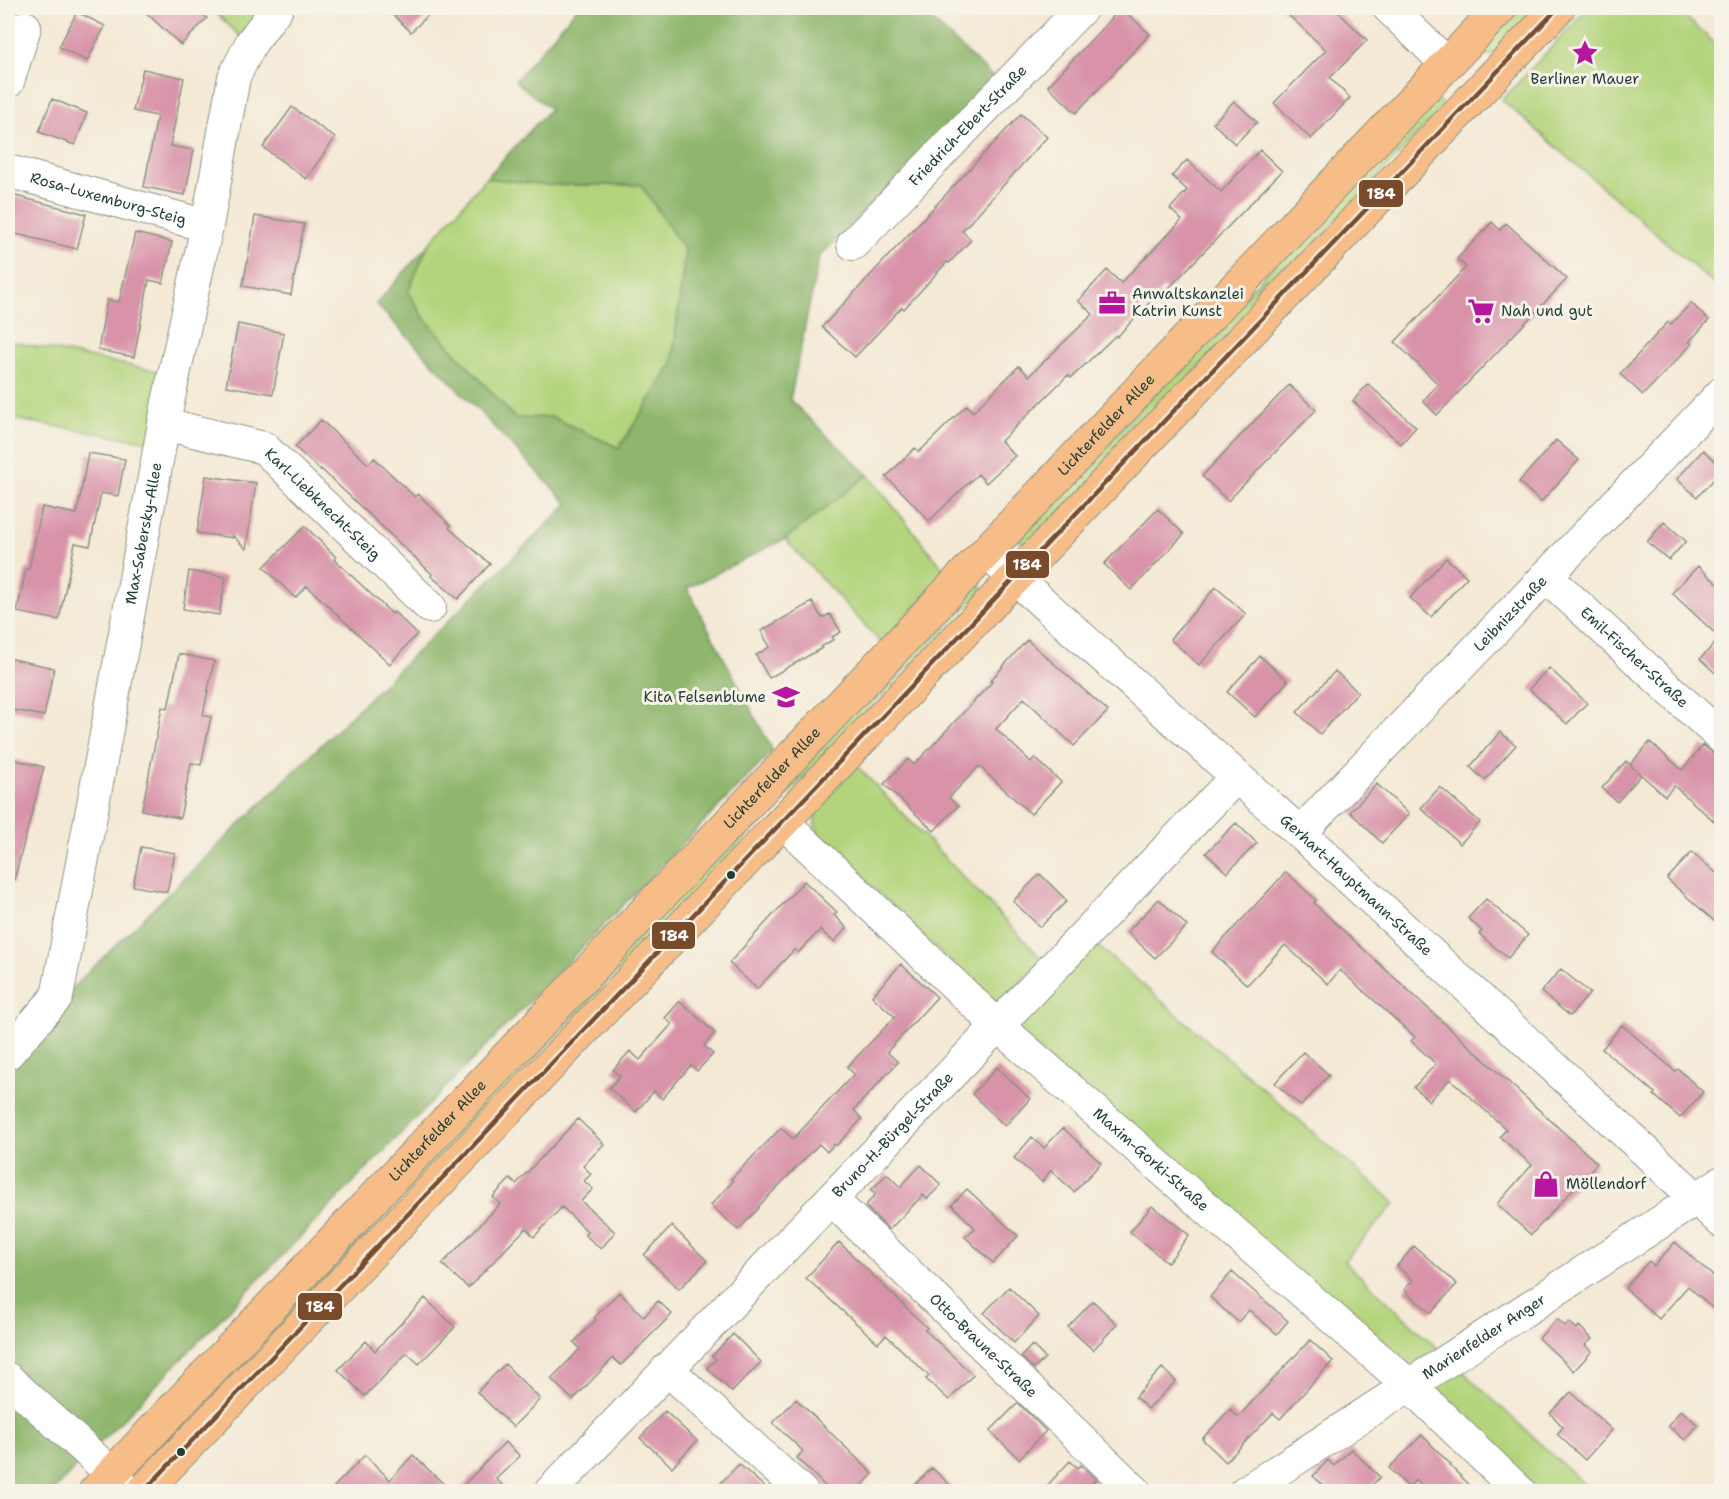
<svg xmlns="http://www.w3.org/2000/svg" width="1729" height="1499" viewBox="0 0 1729 1499" font-family="'Shantell Sans',sans-serif">
<style>
.green{fill:#b3d47c;stroke:#698858;stroke-width:1.5}
.forest{fill:#8eb66c;stroke:#567a50;stroke-width:1.5}
.building{fill:#d893a9}
.lines{fill:none;stroke-linecap:round;stroke-linejoin:round}
.minor-casing{stroke:#8a9384;stroke-width:34}
.major-casing{stroke:#8a9384;stroke-width:35}
.minor{stroke:#fff;stroke-width:32}
.major{stroke:#f7bd88;stroke-width:33}
.bus-1-casing{stroke:#f7f3e8;stroke-width:9}
.bus-1{stroke:#7a4b2a;stroke-width:4.5}
.bus-dot{fill:#1f3d34;stroke:#f7f3e8;stroke-width:2}
.labels{text-anchor:middle;dominant-baseline:central;stroke-width:6;stroke-linejoin:round;paint-order:stroke}
.poi-label{font-size:15px;fill:#1f3d34;stroke:#f7f3e8;text-anchor:start}
.street-label{font-size:15px;fill:#1f3d34;stroke:#f7f3e8}
.line-badge{stroke:#f7f3e8;stroke-width:2}
.badge-label{font-size:16px;text-anchor:middle;font-weight:bold;fill:#fff}
</style>
<rect width="100%" height="100%" fill="#f7f3e8"/>
<filter id="ink" filterUnits="userSpaceOnUse"><feTurbulence type="fractalNoise" baseFrequency=".0167" numOctaves="2"/><feDisplacementMap in="SourceGraphic" scale="12" xChannelSelector="R" yChannelSelector="G"/><feConvolveMatrix kernelMatrix="1 2 1 2 8 2 1 2 1" color-interpolation-filters="sRGB"/></filter>
<filter id="wash" filterUnits="userSpaceOnUse"><feTurbulence type="fractalNoise" baseFrequency=".008" numOctaves="4" result="noise"/><feDisplacementMap in="SourceGraphic" scale="24" xChannelSelector="R" yChannelSelector="G"/><feGaussianBlur stdDeviation="1.35" result="paint"/><feColorMatrix in="noise" values="0 0 0 0 0 0 0 0 0 0 0 0 0 0 0 0 0 1.4 0 .05"/><feComposite in="paint" operator="in"/></filter>
<g filter="url(#wash)">
<rect width="100%" height="100%" fill="#f4e9d5"/>
<path class="green" d="M211,8H264L242,38Z
M1515,8H1544L1498,52C1491,55 1486,57 1480,52Z
M1588,8H1676L1721,49V290L1502,100Z
M1433,95L1444,106L1029,549L1018,539Z
M486,178L547,185H641L685,251L672,365L619,448L552,417L515,418L425,319L408,292L428,245Z
M8,341L167,373L154,443L8,418Z
M868,475L947,573L881,643L785,539Z
M977,586H981L984,589L154,1457L151,1456L961,592Z
M857,766L1044,961L996,1006L821,837L815,825V811Z
M1091,940L1395,1203L1344,1261L1591,1491H1532L1017,1033L1021,1011Z"/>
<path class="forest" d="M577,8H919L995,79L819,257L790,400L868,475L785,539L687,588L773,751L53,1491H8V1400L23,1381L8,1365V1064L73,987L568,504L376,304L428,245L408,292L425,319L515,418L552,417L619,448L672,365L685,251L641,185H547L486,178L550,109L515,81Z"/>
<g id="blocks">
<path class="building" d="M141,8H195L207,18L181,45Z
M386,8H435L411,32Z
M1121,8L1150,34L1076,113L1048,86Z
M1281,8H1334L1367,40L1330,78L1350,98L1311,139L1274,103L1326,50Z
M77,12L105,26L87,61L59,47Z
M143,69L184,78L170,146L194,150L185,195L144,187L157,116L133,111Z
M52,99L87,113L75,145L39,132Z
M1234,101L1257,122L1235,144L1213,123Z
M292,107L335,138L306,179L263,147Z
M1021,114L1047,137L962,231L971,240L949,263L947,262L904,309L902,307L855,357L822,327Z
M1260,150L1282,171L1166,291L1163,288L1117,337L1116,335L1071,378L1068,375L1001,441L1015,456L986,483L978,474L929,521L905,495L886,477L915,448L919,452L967,405L973,412L1019,366L1029,376L1093,314L1078,301L1107,270L1121,283L1182,220L1170,209L1187,190L1172,176L1187,160L1221,192Z
M8,194L86,214L77,249L8,232Z
M255,216L304,224L291,295L243,286Z
M1492,222L1500,230L1506,223L1567,279L1437,415L1423,401L1438,384L1395,342L1466,267L1457,259Z
M135,233L172,242L163,283L149,280L134,357L98,350L107,300L119,302Z
M1691,303L1709,320L1689,342L1692,344L1643,395L1620,374L1668,322L1671,324Z
M238,324L284,333L273,394L226,386Z
M1368,384L1416,427L1401,444L1353,401Z
M1289,385L1316,410L1228,501L1202,476Z
M321,420L368,464L374,458L415,497L418,494L451,526L449,528L490,564L458,599L431,576L432,574L321,469L320,470L295,447Z
M1556,440L1579,460L1541,502L1519,482Z
M1703,450L1722,467V471L1697,497L1677,479Z
M88,453L125,459L118,496L101,493L90,546L75,543L59,620L17,612L26,569H29L42,507L77,514Z
M206,476L256,483L246,549L233,536V538L197,533Z
M1158,509L1184,534L1131,590L1104,564Z
M1664,522L1686,541L1669,560L1647,542Z
M305,526L336,557L334,559L392,614L394,612L417,634L390,664L307,586L295,598L264,567Z
M1446,558L1467,577L1431,617L1410,598Z
M1698,566L1722,588V679L1700,659L1720,638L1672,593Z
M189,571L226,577L219,615L183,609Z
M1216,587L1246,614L1199,665L1170,639Z
M812,602L822,618L830,614L841,632L832,637L834,639L821,647L822,648L769,678L756,655L770,647L761,631Z
M1027,640L1108,711L1074,746L1024,698L996,729L1031,762L1035,758L1061,782L1031,814L979,766L949,798L958,806L934,831L884,784L908,759L914,765L992,682L990,681Z
M179,654L214,661L203,715L211,717L201,765L191,763L180,818L142,810L162,707L168,708Z
M1260,656L1288,681L1255,717L1227,692Z
M8,658L54,668L44,716L8,709Z
M1549,668L1587,703L1567,724L1529,689Z
M1335,671L1358,692L1320,734L1297,712Z
M1500,732L1516,745L1485,780L1470,767Z
M1650,742L1682,770L1703,745L1722,761V828L1674,786L1665,796L1630,765Z
M8,758L44,767L13,884L8,883Z
M1626,761L1641,775L1617,802L1602,788Z
M1377,784L1409,814L1382,843L1350,812Z
M1440,787L1480,822L1460,844L1421,808Z
M1236,823L1257,843L1227,873L1206,853Z
M141,847L175,853L167,892L133,886Z
M1692,852L1722,878V928L1667,879Z
M1286,872L1316,900L1314,903L1361,947L1597,1163L1531,1235L1497,1204L1532,1165L1500,1137L1506,1129L1450,1079L1429,1101L1414,1087L1436,1064L1411,1041L1415,1037L1340,970L1328,984L1285,945L1247,985L1212,952Z
M1040,874L1067,901L1040,927L1013,901Z
M804,881L837,912L834,915L847,928L834,942L820,930L798,953L795,949L757,989L729,963Z
M1159,899L1187,926L1155,958L1127,932Z
M1486,899L1528,935L1508,958L1479,934L1482,931L1468,918Z
M901,964L937,997L887,1052L898,1062L854,1110L862,1119L836,1146L834,1144L827,1152L819,1144L758,1207L759,1208L738,1230L711,1205L733,1181L731,1179L781,1128L793,1139L854,1074L847,1067L895,1017L872,996Z
M1561,969L1590,993L1570,1016L1541,992Z
M680,1001L715,1033L704,1046L713,1054L697,1071L691,1065L662,1099L654,1091L636,1112L609,1088L620,1076L613,1070L630,1051L640,1060L672,1024L665,1018Z
M1622,1025L1675,1071L1678,1069L1703,1092L1680,1118L1654,1095L1655,1093L1602,1049Z
M1303,1052L1329,1075L1301,1106L1275,1083Z
M997,1067L1030,1099L1005,1126L972,1094Z
M578,1119L604,1144L583,1166L591,1174L584,1181L593,1189L581,1201L615,1232L601,1249L585,1235L588,1232L562,1207L534,1237L526,1228L468,1288L442,1264L500,1204L493,1197L510,1179L516,1184Z
M1063,1128L1101,1163L1074,1192L1051,1170L1042,1182L1014,1158L1032,1137L1044,1148Z
M921,1165L941,1185L927,1199L923,1195L889,1230L865,1206L876,1194L871,1190L887,1174L900,1187Z
M967,1189L1018,1236L993,1263L965,1237L975,1228L952,1205Z
M1152,1206L1189,1235L1168,1263L1130,1232Z
M672,1226L707,1261L679,1289L644,1255Z
M839,1242L927,1328L925,1330L973,1375L949,1400L926,1379L929,1376L886,1335L878,1343L806,1278Z
M1675,1242L1722,1284V1317L1688,1286L1659,1319L1625,1288L1649,1261L1654,1266Z
M1414,1246L1457,1284L1431,1313L1404,1290L1413,1280L1397,1266Z
M1232,1272L1288,1321L1277,1334L1249,1310L1238,1322L1210,1297Z
M1009,1287L1039,1316L1014,1343L984,1313Z
M619,1292L644,1317L658,1301L672,1314L621,1365L613,1358L573,1400L551,1379L580,1349L574,1342L596,1320L594,1318Z
M425,1298L455,1327L419,1364L407,1353L365,1396L338,1370L366,1341L375,1351Z
M1093,1301L1117,1324L1093,1350L1068,1327Z
M1557,1319L1565,1326L1569,1322L1577,1329L1579,1326L1592,1339L1585,1345L1592,1351L1574,1371L1539,1338Z
M733,1334L761,1362L732,1392L707,1368L716,1359L712,1356Z
M1310,1340L1333,1361L1280,1419L1273,1413L1226,1462L1202,1439L1230,1409L1238,1417Z
M1032,1345L1045,1358L1034,1369L1021,1357Z
M505,1364L540,1399L513,1427L477,1392Z
M1162,1368L1176,1381L1148,1409L1135,1397Z
M1571,1392L1612,1430L1585,1460L1557,1434L1563,1427L1550,1413Z
M796,1399L873,1474L857,1491H830L797,1458L803,1451L773,1423Z
M1018,1403L1046,1431L1019,1459L990,1431Z
M1681,1410L1698,1425L1685,1440L1668,1426Z
M665,1411L697,1441L672,1467L640,1438Z
M1422,1435L1451,1465L1450,1466L1476,1491H1427L1416,1480L1408,1487L1389,1468Z
M505,1442L520,1456L496,1479L509,1491H458Z
M1351,1449L1380,1477L1366,1491H1329L1313,1476L1328,1460L1334,1466Z
M365,1455L390,1480L413,1455L451,1491H330Z
M1070,1461L1078,1468L1081,1465L1096,1479L1085,1491H1042Z
M739,1464L769,1491H713Z
M932,1468L956,1491H909Z"/>
</g>
</g>
<g filter="url(#ink)">
<use href="#blocks" fill-opacity="0" stroke="#8a9384" stroke-width="1.5"/>
<g class="lines">
<defs>
<g id="minor">
<path d="M1389,8L1446,63"/>
<path d="M8,82L25,27"/>
<path id="s1" d="M8,171L207,226"/>
<path id="s2" d="M853,244L1082,8"/>
<path id="s3" d="M164,424L264,448L430,607"/>
<path id="s4" d="M986,552L1300,833L1722,1222"/>
<path id="s5" d="M1546,576L1722,738"/>
<path id="s6" d="M784,823L997,1025L1410,1386L1520,1492"/>
<path id="s7" d="M1300,833L1722,393"/>
<path id="s8" d="M8,1053L57,997L168,402L207,226L234,77L251,43L277,8"/>
<path id="s9" d="M832,1200L1136,1492"/>
<path d="M667,1369L802,1492"/>
<path d="M8,1379L112,1474L128,1492"/>
<path id="s10" d="M550,1492L1236,777"/>
<path id="s11" d="M1245,1492L1722,1182"/>
</g>
<g id="major">
<path id="s12" d="M95,1492L986,552L1500,8"/>
<path d="M143,1492C616,998 1088,504 1558,8"/>
</g>
</defs>
<use href="#minor" class="minor-casing"/>
<use href="#major" class="major-casing"/>
<use href="#minor" class="minor"/>
<use href="#major" class="major"/>
<defs>
<path id="bus-1" d="M143,1492L1558,8"/>
</defs>
<use href="#bus-1" class="bus-1-casing"/>
<use href="#bus-1" class="bus-1"/>
</g>
</g>
<defs>
<symbol id="sight-bare" viewBox="-9 -9 18 18"><path d="M0-6L1.8-2.2L6-1.7L2.9 1.2L3.7 5.4L0 3.3L-3.7 5.4L-2.9 1.2L-6-1.7L-1.8-2.2Z" fill="#b5179e" stroke="#f7f3e8" stroke-width="2.5" paint-order="stroke"/></symbol>
<symbol id="office-bare" viewBox="-9 -9 18 18"><path d="M-6-3h4V-5.5h4V-3h4V5H-6ZM-1-4.5V-3h2v-1.5ZM-6 0V1H6V0Z" fill="#b5179e" stroke="#f7f3e8" stroke-width="2.5" paint-order="stroke"/></symbol>
<symbol id="supermarket-bare" viewBox="-9 -9 18 18"><path d="M-6-5.5h2.5l.6 2H6L4.5 2H-2.5L-4.4-4H-6ZM-1.5 3.2a1.3 1.3 0 1 0 .1 0ZM3 3.2a1.3 1.3 0 1 0 .1 0Z" fill="#b5179e" stroke="#f7f3e8" stroke-width="2.5" paint-order="stroke"/></symbol>
<symbol id="school-bare" viewBox="-9 -9 18 18"><path d="M0-5L7-2L0 1L-7-2ZM-4 1L0 2.5L4 1V4Q0 6-4 4Z" fill="#b5179e" stroke="#f7f3e8" stroke-width="2.5" paint-order="stroke"/></symbol>
<symbol id="shop-bare" viewBox="-9 -9 18 18"><path d="M-5-2.5h2.3a2.7 3.5 0 0 1 5.4 0H5L5.5 6h-11ZM-1.5-2.5h3a1.5 2.3 0 0 0-3 0Z" fill="#b5179e" stroke="#f7f3e8" stroke-width="2.5" paint-order="stroke"/></symbol>
</defs>
<g fill-rule="evenodd">
<use href="#sight-bare" x="1566" y="34" width="38" height="38"/>
<use href="#office-bare" x="1093" y="284" width="38" height="38"/>
<use href="#supermarket-bare" x="1462" y="292" width="38" height="38"/>
<use href="#school-bare" x="767" y="678" width="38" height="38"/>
<use href="#shop-bare" x="1527" y="1165" width="38" height="38"/>
</g>
<g class="bus-dot">
<circle cx="731" cy="875" r="5"/>
<circle cx="181" cy="1452" r="5"/>
</g>
<g class="labels">
<g class="poi-label">
<text x="1585" y="79" text-anchor="middle">Berliner Mauer</text>
<text x="1132" y="294">Anwaltskanzlei<tspan x="1132" dy="17">Katrin Kunst</tspan></text>
<text x="1501" y="311">Nah und gut</text>
<text x="766" y="697" text-anchor="end">Kita Felsenblume</text>
<text x="1566" y="1184">Möllendorf</text>
</g>
<g class="street-label">
<text stroke="none"><textPath href="#s2" startOffset="165">Friedrich-Ebert-Straße</textPath></text>
<text stroke="none"><textPath href="#s1" startOffset="104">Rosa-Luxemburg-Steig</textPath></text>
<text stroke="none"><textPath href="#s12" startOffset="1470">Lichterfelder Allee</textPath></text>
<text stroke="none"><textPath href="#s3" startOffset="184">Karl-Liebknecht-Steig</textPath></text>
<text stroke="none"><textPath href="#s8" startOffset="546">Max-Sabersky-Allee</textPath></text>
<text stroke="none"><textPath href="#s7" startOffset="304">Leibnizstraße</textPath></text>
<text stroke="none"><textPath href="#s5" startOffset="120">Emil-Fischer-Straße</textPath></text>
<text stroke="none"><textPath href="#s12" startOffset="984">Lichterfelder Allee</textPath></text>
<text stroke="none"><textPath href="#s4" startOffset="498">Gerhart-Hauptmann-Straße</textPath></text>
<text stroke="none"><textPath href="#s12" startOffset="498">Lichterfelder Allee</textPath></text>
<text stroke="none"><textPath href="#s10" startOffset="495">Bruno-H.-Bürgel-Straße</textPath></text>
<text stroke="none"><textPath href="#s6" startOffset="498">Maxim-Gorki-Straße</textPath></text>
<text stroke="none"><textPath href="#s11" startOffset="285">Marienfelder Anger</textPath></text>
<text stroke="none"><textPath href="#s9" startOffset="210">Otto-Braune-Straße</textPath></text>
</g>
</g>
<g class="line-badge">
<rect x="1358" y="179" width="46" height="29" rx="6" fill="#7a4b2a"/>
<rect x="1005" y="550" width="45" height="29" rx="6" fill="#7a4b2a"/>
<rect x="651" y="921" width="45" height="29" rx="6" fill="#7a4b2a"/>
<rect x="297" y="1292" width="46" height="29" rx="6" fill="#7a4b2a"/>
</g>
<g class="badge-label">
<text x="1381" y="199">184</text>
<text x="1027" y="570">184</text>
<text x="674" y="941">184</text>
<text x="320" y="1312">184</text>
</g>
<rect width="1729" height="1499" fill="none" stroke="#f7f3e8" stroke-width="30"/>
</svg>
